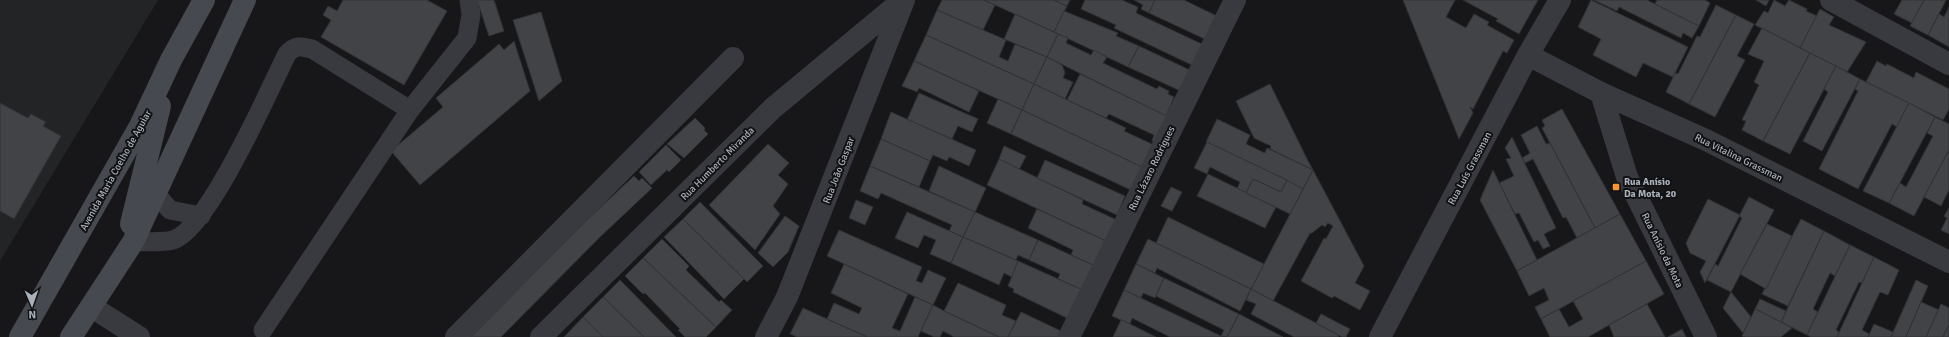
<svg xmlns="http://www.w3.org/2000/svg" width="1949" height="337" font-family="Signika,sans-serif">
<rect width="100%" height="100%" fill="#171719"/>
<!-- built -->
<polygon fill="#232426" points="0,0 158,0 0,261"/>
<!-- building -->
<g fill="#414346" stroke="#313235">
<polygon points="343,0 427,0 447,11 404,85 321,37 331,20 323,15 328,6 337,11"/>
<polygon points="477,0 494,0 504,31 489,36"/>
<polygon points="942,0 984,0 995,5 983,30 937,10"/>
<polygon points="984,0 1054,0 1067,6 1054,32"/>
<polygon points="1054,0 1070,0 1067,6"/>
<polygon points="1085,0 1122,0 1138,7 1136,13 1206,46 1196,67 1114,28 1116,25 1081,9"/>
<polygon points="1134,0 1155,0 1149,13 1141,9 1143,5"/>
<polygon points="1155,0 1184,0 1221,18 1209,41 1149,13"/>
<polygon points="1403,0 1455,0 1446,17 1466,28 1474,14 1489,22 1487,25 1514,40 1507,53 1503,51 1473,109 1470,107 1473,113 1459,139"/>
<polygon points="1463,0 1538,0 1519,34 1496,21 1498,19"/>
<polygon points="1591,0 1688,47 1673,77 1643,63 1636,77 1593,55 1601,39 1578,27"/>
<polygon points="1594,0 1647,0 1699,26 1692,38 1683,33 1681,38 1619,7 1617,11"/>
<polygon points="1657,0 1705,0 1710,3 1699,26 1655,4"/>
<polygon points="1756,0 1769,0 1766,6"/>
<polygon points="1774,0 1785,6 1789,0 1807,9 1806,11 1817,16 1800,48 1755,25 1764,11 1768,13"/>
<polygon points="1902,0 1924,0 1912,23 1894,14"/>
<polygon points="1924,0 1946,0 1928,35 1910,26"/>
<polygon points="1716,5 1736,15 1689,104 1666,92 1675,73 1678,74 1697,36 1700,37"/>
<polygon points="1949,7 1949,47 1928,35 1939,14 1944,17"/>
<polygon points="1820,9 1834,17 1829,25 1866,42 1847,72 1800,48"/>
<polygon points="937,10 1006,40 999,57 1008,61 1015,44 1047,57 1034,84 926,35"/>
<polygon points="1064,11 1118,33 1116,36 1139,46 1128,67 1054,32"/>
<polygon points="541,12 562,81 539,101 513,20"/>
<polygon points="1015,14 1058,34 1047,57 1004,39"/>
<polygon points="1736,15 1754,24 1737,56 1745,60 1715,117 1689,104"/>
<polygon points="1762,28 1810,53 1763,141 1742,130 1746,121 1742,120 1759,85 1754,82 1764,61 1748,54"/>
<polygon points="1058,34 1068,38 1066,43 1091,55 1094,50 1107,57 1103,63 1157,89 1159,86 1169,91 1168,94 1174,97 1166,116 1047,57"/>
<polygon points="926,35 1034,84 1022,110 914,61"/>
<polygon points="514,41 530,91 420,185 391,151 443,107 436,98 499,44 504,50"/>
<polygon points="1139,46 1194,72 1183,92 1128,67"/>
<polygon points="1810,53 1836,66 1790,154 1763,141"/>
<polygon points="1047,57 1062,65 1065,73 1063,78 1073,82 1065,99 1034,84"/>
<polygon points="914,61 979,91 969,112 919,88 917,92 902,86"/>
<polygon points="1877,61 1886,66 1887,64 1914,78 1916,72 1949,89 1949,109 1943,120 1866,82"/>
<polygon points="1836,66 1860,79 1822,151 1803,141 1828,92 1824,89"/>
<polygon points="1080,74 1171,118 1158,144 1152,141 1154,135 1109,114 1106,118 1067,100"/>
<polygon points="1860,79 1909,103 1897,127 1892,124 1858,189 1819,169 1858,91 1855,89"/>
<polygon points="1034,84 1126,128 1124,131 1156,146 1144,168 1022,110"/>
<polygon points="1270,84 1308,161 1313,170 1270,149 1271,146 1254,138 1236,101"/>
<polygon points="919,93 978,119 972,132 958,126 952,139 907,120"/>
<polygon points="998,99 1022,110 1011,134 987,123"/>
<polygon points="0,103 28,118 31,114 46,122 43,126 61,136 14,219 0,211"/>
<polygon points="1909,103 1935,117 1889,203 1863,191"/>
<polygon points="1562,109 1620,214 1595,228 1542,128 1545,126 1542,120"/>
<polygon points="1022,110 1144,168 1133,191 1011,134"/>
<polygon points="891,112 976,150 969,166 949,157 947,161 933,155 930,161 881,139"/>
<polygon points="1935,117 1949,124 1949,150 1914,216 1889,203 1900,183 1906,187 1933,136 1927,133"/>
<polygon points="695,118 705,128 704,130 708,134 684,158 667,144"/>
<polygon points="1217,119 1250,135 1246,144 1265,153 1267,148 1313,170 1303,189 1206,142"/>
<polygon points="1537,126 1546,144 1550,143 1595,228 1577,238 1566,217 1563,218 1533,159 1525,163 1522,158 1530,153 1521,135"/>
<polygon points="1512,137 1556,228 1544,234 1550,246 1543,249 1538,240 1534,242 1519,213 1515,214 1499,183 1514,176 1506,159 1511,158 1505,148"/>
<polygon points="881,139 930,161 919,187 870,166"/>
<polygon points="1207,142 1287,180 1281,192 1253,179 1246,193 1237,189 1240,182 1210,167 1207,174 1194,168"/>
<polygon points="768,144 789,163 778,175 788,184 773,206 780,214 755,250 709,205"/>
<polygon points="666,145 681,160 669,172 667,170 651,185 639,172"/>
<polygon points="1004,146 1026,156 1019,170 999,159"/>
<polygon points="1949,150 1949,190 1941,206 1924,197"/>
<polygon points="999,159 1083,200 1082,204 1119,221 1108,242 987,185"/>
<polygon points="1045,160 1125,196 1117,215 1037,178"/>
<polygon points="870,166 975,212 963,237 949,231 952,225 881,193 878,199 860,191"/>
<polygon points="939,166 986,188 975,212 929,191"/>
<polygon points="1313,170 1364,266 1355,283 1370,291 1360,310 1334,296 1332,298 1301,281 1324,238 1326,239 1333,226 1328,223 1325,227 1322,225 1312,233 1310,233 1273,301 1251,289"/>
<polygon points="1493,170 1537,260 1517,271 1480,200"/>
<polygon points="1208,174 1276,207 1265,228 1197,196"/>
<polygon points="634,176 639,181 642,178 652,188 600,237 501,337 471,337 560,245"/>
<polygon points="1253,179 1281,192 1287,180 1303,189 1290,214 1246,193"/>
<polygon points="1171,187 1182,192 1172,211 1161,206"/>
<polygon points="1749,197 1774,210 1731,292 1707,280 1715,264 1718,266 1742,218 1739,216"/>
<polygon points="1708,199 1740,215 1705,283 1700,272 1706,261 1690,253 1686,243"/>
<polygon points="856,200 873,207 865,225 849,218"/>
<polygon points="700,202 763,266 747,282 683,219"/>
<polygon points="1949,208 1949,234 1941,230 1947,218 1944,216"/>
<polygon points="1037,209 1108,242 1095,266 1071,255 1073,250 1028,228"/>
<polygon points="907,212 963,237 951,263 930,254 936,240 924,235 918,248 895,238"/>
<polygon points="975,212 1038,240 1029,260 1018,255 1016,260 963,237"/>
<polygon points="1620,214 1646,261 1541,319 1535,307 1549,300 1544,288 1529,296 1517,271"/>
<polygon points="785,216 799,226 788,252 773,267 758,253"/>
<polygon points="1168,217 1264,264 1251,289 1156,243"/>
<polygon points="683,219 744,279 724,299 664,237"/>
<polygon points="1801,219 1824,231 1788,306 1762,294"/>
<polygon points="1767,224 1792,236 1766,289 1740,274"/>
<polygon points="839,230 922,267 916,281 922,283 928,270 946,278 933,305 827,256"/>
<polygon points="1824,231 1850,245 1835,276 1830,273 1813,309 1818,312 1807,335 1781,322"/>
<polygon points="963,237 1018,261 1012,277 1004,273 999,285 951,263"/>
<polygon points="662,239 689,266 686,270 719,302 721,300 732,310 716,327 643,258"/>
<polygon points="1148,239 1251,289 1240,311 1157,268 1155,273 1136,264"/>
<polygon points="1038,240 1095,266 1084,291 1058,279 1060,274 1029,260"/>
<polygon points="1850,245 1874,257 1862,283 1859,282 1836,330 1839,332 1837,337 1811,337 1807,335"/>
<polygon points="1874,257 1899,270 1888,295 1880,292 1862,330 1869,334 1868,337 1837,337"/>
<polygon points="643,258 716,327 706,337 685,337 678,330 680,329 645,293 643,294 625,276"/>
<polygon points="1018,261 1085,291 1071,320 1013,292 1014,289 1008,286"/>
<polygon points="1646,261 1664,294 1588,337 1550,337 1541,319 1559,309 1569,327 1583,319 1573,301"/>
<polygon points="844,264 908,294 892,328 900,331 915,297 933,305 918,337 867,337 827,319 834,303 859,314 862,308 831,293"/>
<polygon points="1136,264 1164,278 1155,298 1143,293 1141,298 1124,290"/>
<polygon points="1164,278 1239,314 1227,337 1221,336 1224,330 1156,296"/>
<polygon points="620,280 676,337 644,337 603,297"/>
<polygon points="1916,280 1928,286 1921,302 1906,337 1891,337"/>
<polygon points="958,283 1006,305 1002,315 1016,321 1008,337 999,337 944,311"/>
<polygon points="1251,289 1339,335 1338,337 1294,337 1251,314 1256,304 1246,300"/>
<polygon points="1124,290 1221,336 1223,337 1170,337 1132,318 1130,324 1112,316"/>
<polygon points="1731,292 1751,317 1743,333 1723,308"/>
<polygon points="603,297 644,337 603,337 583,317"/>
<polygon points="1760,299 1786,311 1781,322 1755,309"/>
<polygon points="1921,302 1939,310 1926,337 1906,337"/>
<polygon points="1647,304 1665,337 1614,337 1609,325"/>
<polygon points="1941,304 1949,308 1949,325 1943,337 1926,337"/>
<polygon points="933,305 944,311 999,337 954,337 943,331 940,337 934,337 921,331"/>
<polygon points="803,308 827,319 867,337 797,337 790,334"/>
<polygon points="1755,309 1781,322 1792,328 1781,337 1745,337 1742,336"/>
<polygon points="1021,312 1061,331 1058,337 1008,337"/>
<polygon points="1239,314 1283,337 1227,337"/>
<polygon points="1321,314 1350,329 1346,337 1342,337 1316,323"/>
<polygon points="583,317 603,337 564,337"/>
<polygon points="1121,320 1124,321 1156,337 1113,337"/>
<polygon points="1874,324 1893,332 1891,337 1868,337"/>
<polygon points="1949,325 1949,337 1943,337"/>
<polygon points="1682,329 1686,337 1668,337"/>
</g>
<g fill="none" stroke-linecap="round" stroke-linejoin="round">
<!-- lane -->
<g stroke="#383a3f" stroke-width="19">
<polyline points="156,194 170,210 201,216"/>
<path d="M133 242C146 241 161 243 173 240 208 230 269 90 287 54 295 45 301 46 312 49L410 110"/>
<polyline points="263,330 410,110 467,38 471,15 469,0"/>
</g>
<!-- street -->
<g stroke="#383a3f" stroke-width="22">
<polyline points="1831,0 1949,64"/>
<polyline points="1528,55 1601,93 1706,140 1949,262"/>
<polyline points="1601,93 1627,177 1706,337"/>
<polyline points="92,307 139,337"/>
<polyline points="456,337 733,58"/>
<polyline points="541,337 773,108 903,0"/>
<polyline points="766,337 787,297 904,0"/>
<polyline points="1069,337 1235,0"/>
<polyline points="1380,337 1528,55 1560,0"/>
</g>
<!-- secondary -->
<g stroke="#46494f" stroke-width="22">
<polyline points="131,224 160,106"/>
<polyline points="20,337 140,126 171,60 204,0"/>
<polyline points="71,337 133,242 245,0"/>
</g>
</g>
<!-- markers -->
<rect fill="#fa962f" stroke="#121214" stroke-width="1.5" x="1612" y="183" width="8" height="8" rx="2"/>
<g text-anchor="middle" stroke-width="4" stroke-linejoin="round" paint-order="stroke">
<!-- street labels -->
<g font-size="10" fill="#a9b1ba" stroke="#121214">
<text transform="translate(1739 157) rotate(26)" y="4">Rua Vitalina Grassman</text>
<text transform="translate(717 163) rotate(-45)" y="4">Rua Humberto Miranda</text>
<text transform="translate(1151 168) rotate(-64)" y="4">Rua Lázaro Rodrigues</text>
<text transform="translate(1469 168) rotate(-62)" y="4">Rua Luís Grassman</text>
<text transform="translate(115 170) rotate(-61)" y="4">Avenida Maria Coelho de Aguiar</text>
<text transform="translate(838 170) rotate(-69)" y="4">Rua João Gaspar</text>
<text transform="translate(1663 250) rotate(64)" y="4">Rua Anísio da Mota</text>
</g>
<!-- poi labels -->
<g font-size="10" font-weight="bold" fill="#a9b1ba" stroke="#121214" text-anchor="start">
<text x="1624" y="185">Rua Anísio<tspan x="1624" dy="12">Da Mota, 20</tspan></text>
</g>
</g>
<!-- north arrow -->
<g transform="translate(32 305) rotate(178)" stroke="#121214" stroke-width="3" paint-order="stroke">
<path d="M0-3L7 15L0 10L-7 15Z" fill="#a9b1ba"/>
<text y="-6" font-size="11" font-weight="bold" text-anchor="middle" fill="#a9b1ba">N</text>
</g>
</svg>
